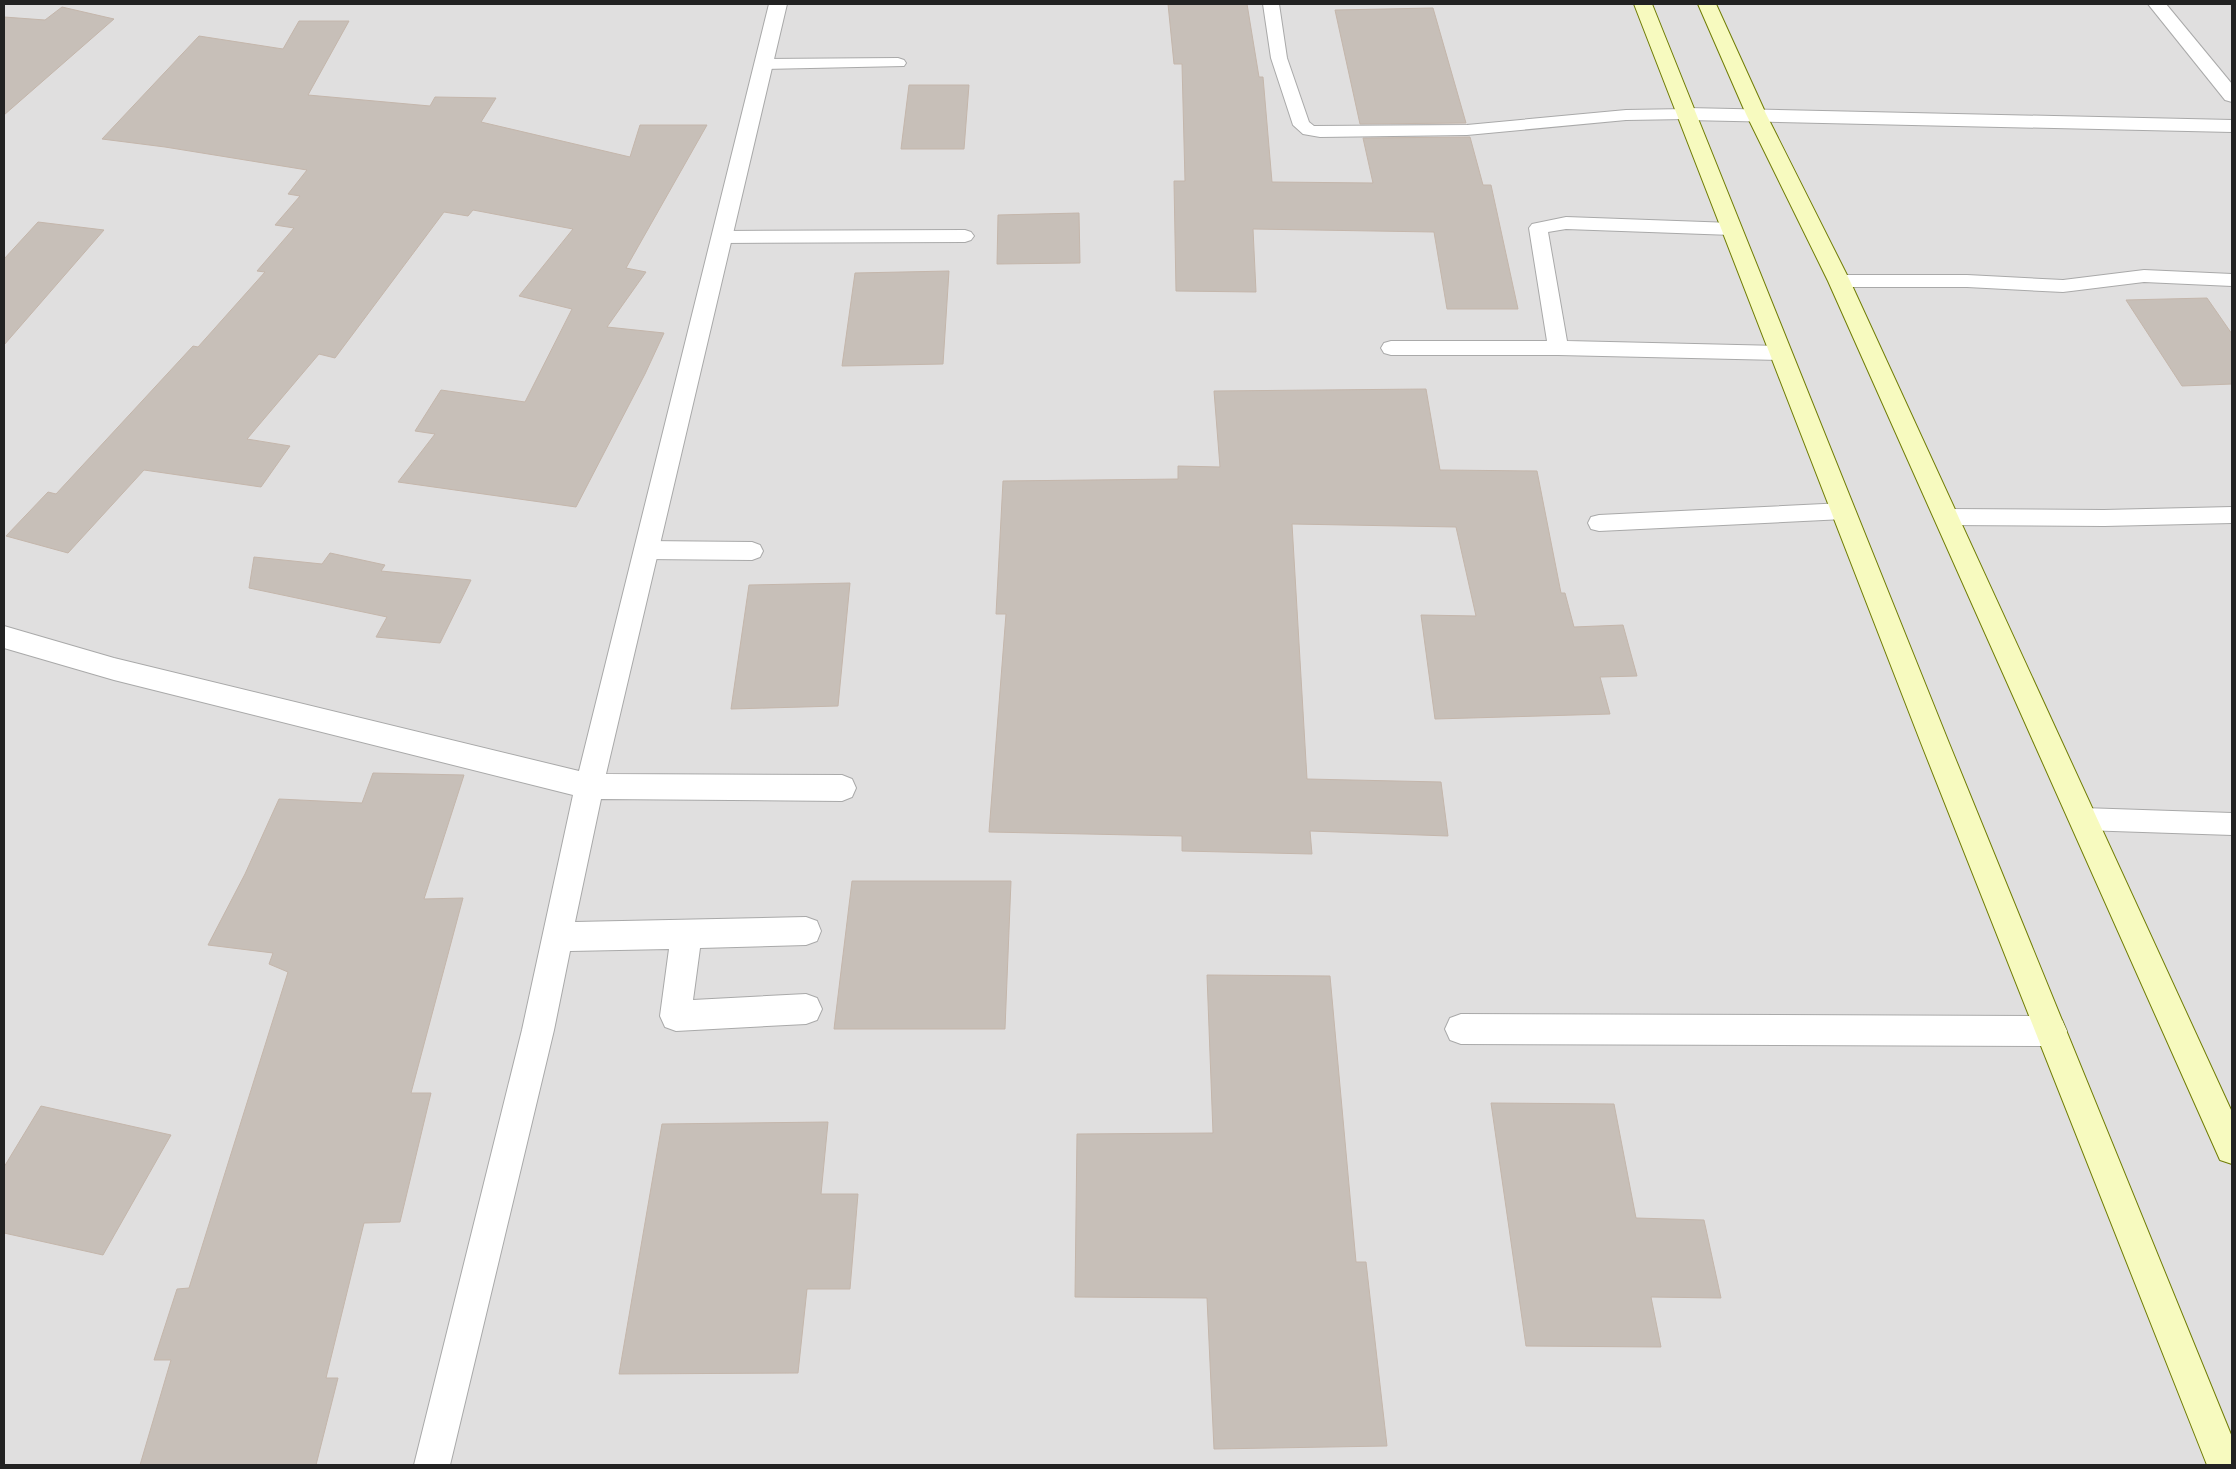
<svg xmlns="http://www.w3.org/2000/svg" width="2236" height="1469" font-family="Roboto,sans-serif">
<rect width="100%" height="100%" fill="#f2efe9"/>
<!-- residential -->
<rect fill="#e0dfdf" x="4" y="4" width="2228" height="1461"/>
<!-- building -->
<g fill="#c7bfb8" stroke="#c4b6ab">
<polygon points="1168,4 1247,4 1259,77 1263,77 1272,182 1373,183 1363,138 1470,137 1483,185 1491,185 1518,309 1447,309 1434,232 1253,229 1256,292 1176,291 1174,181 1185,181 1182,64 1174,64"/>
<polygon points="62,7 114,19 4,115 4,17 45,20"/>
<polygon points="1433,8 1466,123 1360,124 1335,10"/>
<polygon points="299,21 349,21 308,95 430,106 435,97 496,98 481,122 630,157 640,125 707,125 626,268 646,272 607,327 664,333 645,374 576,507 398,482 435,434 415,431 441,390 525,402 572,309 519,296 573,229 473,210 468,216 444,212 335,358 319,354 247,439 290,446 261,487 144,470 68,553 6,536 48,492 56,494 193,346 198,347 265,272 257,271 294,228 275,225 300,196 288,194 307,170 165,147 102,139 199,36 283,49"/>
<polygon points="909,85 969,85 964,149 901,149"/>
<polygon points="1079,213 1080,263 997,264 998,215"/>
<polygon points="38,222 104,230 4,345 4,259"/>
<polygon points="949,271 943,364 842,366 855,273"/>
<polygon points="2207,298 2232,334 2232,384 2182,386 2126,300"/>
<polygon points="1426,389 1440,470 1537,471 1561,593 1565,593 1574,627 1623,625 1637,676 1600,677 1610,714 1435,719 1421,615 1476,616 1456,527 1292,524 1307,779 1441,782 1448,836 1310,831 1312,854 1182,851 1182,836 989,832 1006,614 996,614 1003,481 1178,479 1178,466 1220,467 1214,391"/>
<polygon points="330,553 385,565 381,571 471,580 440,643 376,637 387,617 249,588 254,557 322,564"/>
<polygon points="850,583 838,706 731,709 749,585"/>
<polygon points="373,773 464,775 424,899 463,898 411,1093 431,1093 400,1222 364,1223 326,1378 338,1378 316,1465 140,1465 171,1360 154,1360 177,1289 189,1288 288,972 269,964 273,953 208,945 245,874 279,799 362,803"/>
<polygon points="852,881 1011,881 1005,1029 834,1029"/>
<polygon points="1207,975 1330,976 1356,1262 1366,1262 1387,1446 1214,1449 1207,1298 1075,1297 1077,1134 1213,1133"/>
<polygon points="1491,1103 1614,1104 1636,1218 1704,1220 1721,1298 1651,1297 1661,1347 1526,1346"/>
<polygon points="41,1106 171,1135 103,1255 4,1233 4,1167"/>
<polygon points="828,1122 821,1194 858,1194 850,1289 807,1289 798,1373 619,1374 662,1124"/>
</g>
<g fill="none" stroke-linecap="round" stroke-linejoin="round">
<!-- lane casing -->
<g stroke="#a9a9a9" stroke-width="2">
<g id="lane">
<polygon points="1263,4 1279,4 1287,58 1309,122 1314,126 1467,125 1626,110 1687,109 1693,110 1695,114 1693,118 1687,119 1626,120 1467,135 1320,137 1303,134 1293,125 1271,58"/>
<polygon points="898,58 904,60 906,63 904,66 764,69 758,67 756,64 758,61 764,59"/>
<polygon points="1566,217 1732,223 1738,225 1741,229 1738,233 1732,235 1566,229 1548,232 1567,341 1781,346 1788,348 1791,353 1788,358 1781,360 1558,355 1391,355 1384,353 1381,348 1384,343 1391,341 1547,341 1529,228 1532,224"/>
<polygon points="965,230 971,232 974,236 971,240 965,242 722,243 716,241 713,237 716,233 722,231"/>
<polygon points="2144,270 2232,274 2232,286 2144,282 2063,292 1967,287 1839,287 1832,285 1830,281 1832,277 1839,275 1967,275 2063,280"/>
<polygon points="1844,503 1852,505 1855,511 1852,517 1844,519 1599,531 1591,529 1588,523 1591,517 1599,515"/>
<polygon points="2232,507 2232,523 2104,526 1946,525 1938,523 1935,517 1938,511 1946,509 2104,510"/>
<polygon points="645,541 752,542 760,545 763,551 760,557 752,560 645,559 637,556 634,550 637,544"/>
<polygon points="2083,808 2232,813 2232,835 2083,830 2074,827 2071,819 2074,811"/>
</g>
</g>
<!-- street casing -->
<g stroke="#a9a9a9" stroke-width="2">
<g id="street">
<polygon points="769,4 787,4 606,774 842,775 852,779 856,788 852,797 842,801 601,799 575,922 806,917 817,921 821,931 817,941 806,945 700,948 693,1000 806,994 817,998 822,1009 817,1020 806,1024 676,1031 665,1027 660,1016 669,949 570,951 554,1030 450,1465 414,1465 522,1030 573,795 114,680 4,648 4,626 114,658 579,771"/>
<polygon points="2148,4 2166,4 2232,84 2232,102 2225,100"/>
<polygon points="1687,108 2232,120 2232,132 1687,120 1680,118 1677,114 1680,110"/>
<polygon points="1461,1014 2051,1016 2062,1020 2067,1031 2062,1042 2051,1046 1461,1044 1450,1040 1445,1029 1450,1018"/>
</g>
</g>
<!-- secondary casing -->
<g stroke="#707d05" stroke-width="2">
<g id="secondary">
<polygon points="1634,4 1652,4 1949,743 2232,1437 2232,1465 2207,1465 1921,743"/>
<polygon points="1698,4 1716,4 1766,114 1850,281 2232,1112 2232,1164 2220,1160 1828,281 1746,114"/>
</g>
</g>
<!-- lane -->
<use href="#lane" fill="#fff" fill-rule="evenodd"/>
<!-- street -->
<use href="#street" fill="#fff" fill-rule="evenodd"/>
<!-- secondary -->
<use href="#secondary" fill="#f7fabf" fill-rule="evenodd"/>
</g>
<!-- border -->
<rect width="2236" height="1469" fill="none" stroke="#222222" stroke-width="10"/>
</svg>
